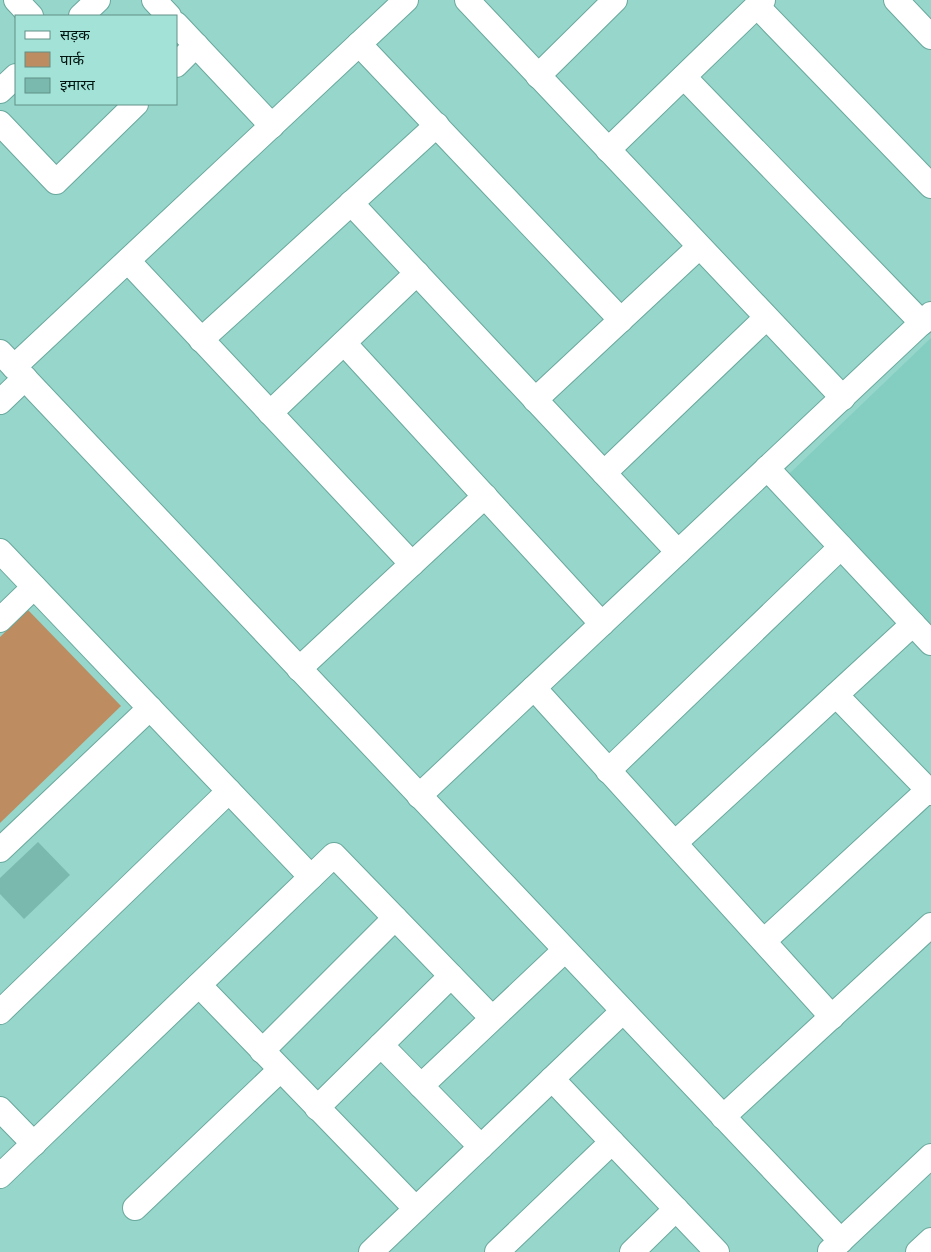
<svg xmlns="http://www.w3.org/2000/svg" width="931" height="1252" font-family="Helvetica,'Noto Sans Devanagari',sans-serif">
<rect width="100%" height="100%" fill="#96d6cb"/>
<!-- built -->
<polygon fill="#83cec1" points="931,338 931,625 788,475"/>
<!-- green -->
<polygon fill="#bd8c60" points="28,610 121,706 0,823 0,637"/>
<!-- building -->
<polygon fill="#7ab9ae" points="38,842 70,875 24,919 0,894 0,878"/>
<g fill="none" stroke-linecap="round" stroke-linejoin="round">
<!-- minor casing -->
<g stroke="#69a89d" stroke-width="26">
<g id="minor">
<polyline points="16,0 31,16"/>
<polyline points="154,0 169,16"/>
<polyline points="467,0 843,398"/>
<polyline points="896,0 931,37"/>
<polyline points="757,6 931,186"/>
<polyline points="81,16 98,0"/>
<polyline points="176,24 272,126"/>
<polyline points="359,44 621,320"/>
<polyline points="176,65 196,45"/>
<polyline points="538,76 615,0"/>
<polyline points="684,77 922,323"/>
<polyline points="0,91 16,76"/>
<polyline points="0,123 56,182 136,104"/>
<polyline points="608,150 763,0"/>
<polyline points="351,203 678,552"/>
<polyline points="128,261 412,564"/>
<polyline points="201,340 437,125"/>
<polyline points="344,343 602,624"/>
<polyline points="0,352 841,1241"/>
<polyline points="14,367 406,0"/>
<polyline points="535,400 699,247"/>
<polyline points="0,402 25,378"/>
<polyline points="270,413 417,273"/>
<polyline points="767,468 931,643"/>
<polyline points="604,473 766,318"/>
<polyline points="0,551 311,877"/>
<polyline points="0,620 34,587"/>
<polyline points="299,669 485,496"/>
<polyline points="534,688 832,1017"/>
<polyline points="836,695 931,793"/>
<polyline points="608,771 841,547"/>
<polyline points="419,796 931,314"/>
<polyline points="675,843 913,624"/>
<polyline points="0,850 150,708"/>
<polyline points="764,941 928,790"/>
<polyline points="199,985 416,1209"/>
<polyline points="0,1012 229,791"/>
<polyline points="381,1045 481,1147"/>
<polyline points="262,1051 395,918"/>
<polyline points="552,1079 717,1252"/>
<polyline points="421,1086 565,950"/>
<polyline points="317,1108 451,976"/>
<polyline points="0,1109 34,1144"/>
<polyline points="723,1117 931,925"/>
<polyline points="0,1176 334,855 492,1018"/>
<polyline points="135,1208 280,1070"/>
<polyline points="830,1251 931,1156"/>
<polyline points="371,1252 623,1011"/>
<polyline points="497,1252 612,1142"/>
<polyline points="632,1252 676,1209"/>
<polyline points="918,1252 931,1240"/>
</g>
</g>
<!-- minor -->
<use href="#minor" stroke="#fff" stroke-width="24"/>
</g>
<!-- legend -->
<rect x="15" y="15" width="162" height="90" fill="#a3e3d7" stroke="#629087"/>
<rect x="25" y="31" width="25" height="8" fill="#ffffff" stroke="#629087"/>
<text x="60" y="40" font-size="15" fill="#001410">सड़क</text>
<rect x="25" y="52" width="25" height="15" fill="#bd8c60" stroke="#629087"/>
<text x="60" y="65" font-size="15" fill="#001410">पार्क</text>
<rect x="25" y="78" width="25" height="15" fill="#7ab9ae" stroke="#629087"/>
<text x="60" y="90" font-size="15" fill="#001410">इमारत</text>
</svg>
